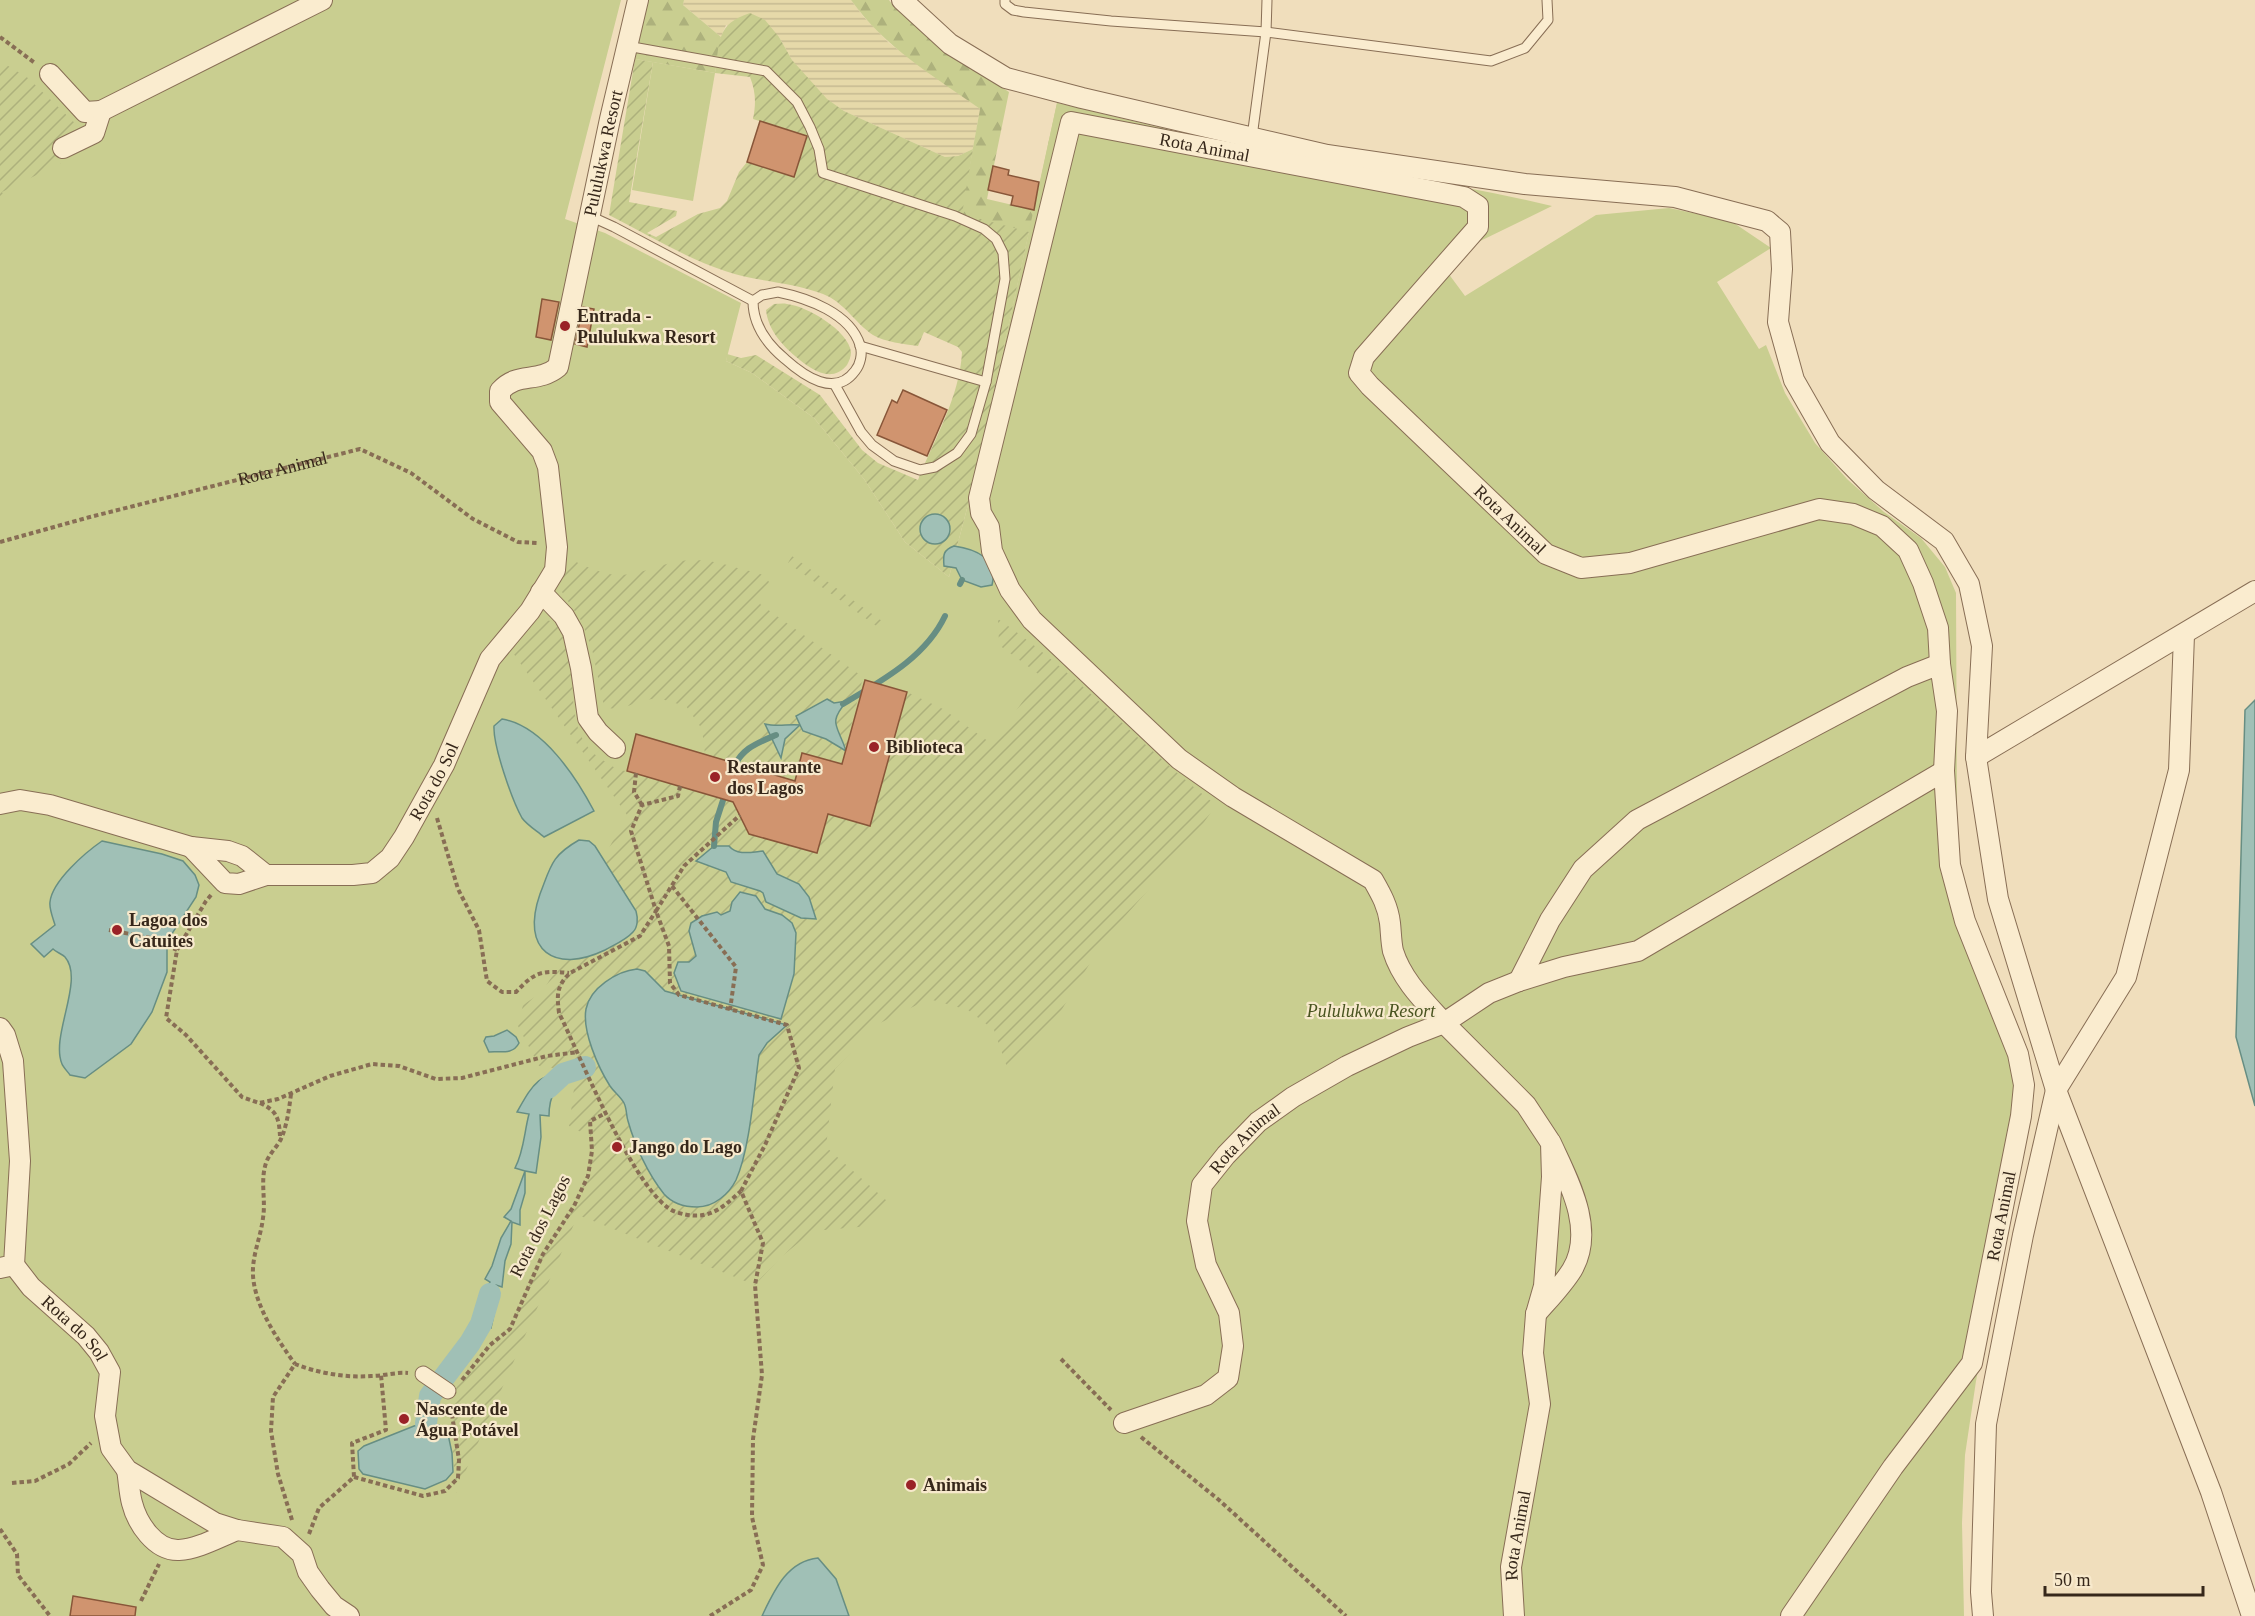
<svg xmlns="http://www.w3.org/2000/svg" width="2255" height="1616" font-family="'Times New Roman',serif">
<defs>
<pattern id="farmland-rules" width="6" height="5" patternUnits="userSpaceOnUse" patternTransform="scale(1.5)"><rect width="6" height="5" fill="#e6d9a9"/><path d="M0 2.5h6" fill="none" stroke="#c6ba91"/></pattern>
<pattern id="forest-firs" width="22" height="20" patternUnits="userSpaceOnUse" patternTransform="scale(1.5)"><rect width="22" height="20" fill="#c9ce90"/><path d="M5 1l3.5 6h-7zM16 11l3.5 6h-7z" fill="#adb17c"/></pattern>
<pattern id="garden-furrows" width="10" height="10" patternUnits="userSpaceOnUse" patternTransform="scale(1.5)"><rect width="10" height="10" fill="#c9ce90"/><path d="M-1 1l2-2M0 10L10 0M9 11l2-2" fill="none" stroke="#adb17c"/></pattern>
</defs>
<rect width="100%" height="100%" fill="#f0debc"/>
<!-- farmland -->
<polygon fill="url(#farmland-rules)" points="684,0 851,0 863,16 889,43 980,109 973,149 958,156 945,157 844,111 827,100 810,83 792,60 779,37 726,25 721,37 683,5"/>
<!-- forest -->
<g fill="url(#forest-firs)">
<polygon points="648,0 684,0 683,5 721,37 715,73 635,59"/>
<path d="M851 0H889L895 8 951 55 1009 92 987 199 1034 210 1057 103 1255 150 1065 243 961 214 980 109C934 76 884 47 851 0Z"/>
</g>
<!-- park -->
<g fill="#c9ce90">
<path d="M0 0H621L565 219 605 233 741 303 726 361 752 373 814 418 864 479 905 542 949 577 975 478 1057 103C1123 119 1189 137 1256 151 1354 170 1454 182 1552 206L1474 244 1448 273 1465 296 1596 215 1669 208 1731 221 1771 248 1717 282 1759 349 1766 345 1785 393 1815 443 1847 479 1884 512 1921 538 1945 567 1956 593 1957 810 1961 873 1973 918 2022 1038 2031 1068 2033 1092 1976 1381 1965 1455 1962 1523 1964 1616H0Z"/>
<polygon points="653,62 715,73 693,201 632,190"/>
</g>
<!-- garden -->
<g fill="url(#garden-furrows)">
<path d="M750 13 765 20 779 37 792 60 827 99 844 111 945 157 958 156 973 149 962 214 1029 232 975 478 949 577 905 542 864 479 814 418 752 373 726 361 727 354 741 358 756 355 820 395 862 450 878 463 918 480C934 440 960 396 962 352L958 347 924 332 918 346C904 344 885 342 873 335 855 323 844 302 823 294 792 282 757 282 725 271 685 258 647 234 609 215L635 59 653 62 629 202 677 211 676 216 647 233 656 237 698 214 720 208 727 201 739 172 747 162 794 177 806 136 753 119C756 104 756 92 750 77L715 73C720 41 716 24 750 13Z"/>
<polygon points="0,61 28,78 81,129 52,144 61,163 2,192 6,200 0,203"/>
<path d="M774 304C778 304 783 303 787 304 807 306 849 331 851 352 851 357 849 361 847 365 831 385 809 368 795 356 781 344 768 329 766 310Z"/>
<polygon points="792,556 886,624 882,630 788,563"/>
<path d="M569 559C584 565 600 574 617 575 643 575 658 564 681 561 702 558 721 563 741 569 751 572 763 571 769 582L760 604 863 677 842 764 795 781 705 755 702 729 686 706C677 704 668 700 659 699 639 697 621 715 604 706L592 649 582 622 560 589Z"/>
<path d="M542 619C546 620 553 621 556 623 562 628 565 637 567 644 579 685 561 737 606 762 613 767 619 771 627 771L733 802 749 834 817 853 829 811 838 817 870 826 907 692 943 709 992 744 1041 676 999 645 998 619C1078 673 1140 746 1216 805L1189 844 1104 940 1050 1029 1008 1070 994 1030 968 1010 929 999 878 1024 835 1069 826 1147 887 1201 870 1226 813 1231 781 1257 755 1285 578 1215 456 1493 448 1391 465 1378 490 1345 510 1329 543 1254 561 1230 588 1176 592 1151 589 1130 581 1132 569 1126 575 1081 573 1071 539 1066 518 1026 523 1005 542 992 563 959 594 955 615 945 636 911 603 859 627 815 511 650 530 622Z"/>
</g>
<!-- water -->
<g fill="#a0c0b6" stroke="#678e83" stroke-width="1.5">
<circle cx="935" cy="529" r="15"/>
<path d="M954 546C975 549 999 558 992 585L981 587 962 580 956 568 944 566C943 555 943 550 954 546Z"/>
<path d="M827 699 834 703 847 701C827 724 838 725 846 751L826 739 803 731 800 725 785 739 781 758 765 724C777 727 787 724 800 725L796 716Z"/>
<polygon points="2255,700 2255,1106 2236,1037 2245,710"/>
<path d="M502 719C543 726 576 777 594 811L544 837C537 831 527 825 522 818 512 800 493 746 494 726Z"/>
<path d="M579 840 589 841 595 846 636 911C638 918 638 927 633 932 626 940 614 945 605 950 555 974 520 951 540 894 551 866 551 856 579 840Z"/>
<path d="M102 841 162 854 183 861 195 875 199 885 196 897 173 932 167 945V972L152 1012 131 1044 85 1078 70 1075C68 1072 63 1067 62 1064 50 1036 85 980 65 957 62 954 56 952 53 949L44 957 31 944 55 925C53 918 49 909 50 902 52 881 86 852 102 841Z"/>
<path d="M714 846H729C737 856 752 852 763 851L777 874 799 884 809 897 816 919 801 918 766 902 763 893 760 891 731 882 726 872 696 861Z"/>
<polygon points="740,892 756,896 765,909 782,915 792,923 796,933 794,974 781,1019 681,991 674,973 678,962 689,962 696,956 689,931 691,923 702,916 717,912 721,915 730,911 732,902"/>
<path d="M637 969 645 971 665 991 787 1025 767 1043 759 1055C754 1089 750 1149 736 1180 729 1194 714 1207 697 1207 685 1207 672 1203 664 1194 648 1174 635 1146 628 1121 626 1115 627 1109 624 1103 620 1096 614 1092 610 1086 598 1067 582 1031 586 1009 590 988 617 971 637 969Z"/>
<path d="M507 1030 516 1037 519 1043C513 1055 500 1051 489 1052L484 1041 486 1037 494 1036Z"/>
<path d="M573 1071C557 1086 549 1093 549 1116L540 1115 541 1137 536 1173 525 1171V1193L520 1210V1225L512 1222 511 1244 505 1261 502 1287 496 1285V1305L491 1328 477 1322C475 1307 485 1296 490 1282L485 1279 492 1266 501 1238 511 1221 504 1217 511 1209 525 1171 515 1168C524 1151 524 1133 529 1114L517 1112C534 1082 538 1074 573 1071Z"/>
<polygon points="426,1423 439,1425 448,1434 452,1453 453,1472 446,1480 425,1489 363,1474 359,1469 358,1451 364,1446 414,1426"/>
<path d="M818 1558 836 1579 849 1616H762C774 1591 787 1561 818 1558Z"/>
</g>
<g fill="none" stroke-linecap="round" stroke-linejoin="round">
<!-- stream -->
<g stroke="#678e83" stroke-width="6">
<polyline points="960,584 962,580"/>
<path d="M843 704C881 681 925 658 945 616"/>
<path d="M733 770C740 749 757 743 776 735"/>
<polyline points="714,846 716,822 725,794"/>
</g>
<!-- canal -->
<g stroke="#a0c0b6" stroke-width="22">
<polyline points="548,1088 563,1074 585,1067"/>
<polyline points="426,1423 430,1396 470,1343 481,1324 490,1294"/>
</g>
</g>
<!-- building -->
<g fill="#d0946f" stroke="#885639" stroke-width="1.5">
<polygon points="760,121 807,136 794,177 747,162"/>
<polygon points="993,166 1009,170 1008,175 1039,182 1034,210 1011,205 1013,196 988,190"/>
<polygon points="542,299 559,302 551,340 536,337"/>
<polygon points="583,307 594,309 587,347 575,344"/>
<polygon points="903,390 947,410 927,456 877,435 892,400 897,403"/>
<polygon points="865,680 907,692 870,826 828,814 817,853 749,834 733,802 627,771 636,734 795,781 802,753 842,764"/>
<polygon points="73,1596 136,1607 135,1616 70,1616"/>
</g>
<g fill="none" stroke-linecap="round" stroke-linejoin="round">
<!-- service casing -->
<g stroke="#886e55" stroke-width="11">
<g id="service">
<polyline points="1005,0 1005,4 1013,10 1024,12 1111,21 1266,32 1491,61 1525,48 1548,20 1547,0"/>
<polyline points="627,46 766,71 797,102 810,127 819,149 823,173 955,216 984,229 996,239 1003,253 1005,279 986,382 971,434 957,453 935,467 920,470 894,461 872,445 861,432 835,385"/>
<polyline points="1252,137 1266,32 1267,0"/>
<polyline points="590,216 614,227 753,301"/>
<path d="M778 292C807 298 850 313 860 345 863 354 860 365 855 371 835 398 804 376 785 359 767 344 753 325 753 301L762 295Z"/>
<polyline points="860,346 986,382"/>
</g>
</g>
<!-- pedestrian casing -->
<g stroke="#886e55" stroke-width="17">
<polyline id="pedestrian" points="423,1374 448,1391"/>
</g>
<!-- minor casing -->
<g stroke="#886e55" stroke-width="22">
<g id="minor">
<polyline points="902,0 950,44 1006,78 1082,98 1327,155 1525,184 1675,197 1767,221 1780,232 1782,269 1778,322 1794,380 1830,443 1876,490 1944,541 1969,584 1982,646 1976,757 1998,899 2056,1090 2211,1492 2252,1616"/>
<polyline points="50,74 85,112 101,111 94,133 63,148"/>
<polyline points="101,111 322,0"/>
<polyline points="541,592 564,616 573,632 581,668 588,718 598,732 615,748"/>
<polyline points="1976,757 2255,591"/>
<polyline points="0,804 20,800 50,805 191,847 228,851 242,856 266,875"/>
<path id="s2" d="M191 847 225 883 239 884 266 875H353L372 873 390 858 404 837 444 765 490 659 530 611 549 580 555 570 557 547 548 467 542 451 500 402V391C518 371 537 384 558 367L610 119 638 0"/>
<polyline points="1519,981 1550,920 1583,869 1637,820 1907,677 1940,664 1947,711 1944,771 1950,865 1965,921 2018,1054 2024,1085 2021,1116 1972,1363 1893,1467 1791,1616"/>
<polyline points="0,1028 5,1035 13,1061 20,1161 14,1265 0,1268"/>
<path d="M1551 1143C1568 1180 1596 1230 1572 1270 1562 1286 1548 1300 1536 1314L1544 1286 1552 1177 1551 1143 1526 1105 1444 1023 1489 993 1519 981 1564 967 1638 951 1944 771"/>
<path id="s3" d="M14 1265 31 1287 86 1336 99 1352 110 1372 105 1416 111 1448 127 1470 215 1523 237 1530 283 1537 302 1554 308 1572 320 1589 334 1606 349 1616"/>
<path id="s4" d="M1124 1423 1206 1395 1228 1378 1233 1346 1229 1313 1206 1265 1197 1221 1202 1185 1226 1155 1258 1122 1293 1097 1347 1066 1408 1037 1444 1023C1424 1001 1402 980 1393 951 1391 942 1391 932 1390 923 1388 906 1381 894 1373 880L1233 797 1179 759 1032 620 1010 590 992 551 989 527 981 513 979 498 1071 122 1464 197 1478 206V227L1364 357 1359 373 1370 386 1546 554 1581 568 1630 563 1819 509 1853 514 1882 526 1908 550 1923 583 1938 628 1940 664"/>
<path d="M127 1470C129 1481 129 1492 132 1503 137 1523 155 1551 179 1550 198 1549 219 1537 237 1530"/>
<path id="s5" d="M1514 1616 1511 1567 1540 1404 1533 1353 1536 1314"/>
<polyline points="1983,1616 1981,1592 1986,1424 2023,1235 2056,1090 2126,977 2179,770 2184,635"/>
</g>
</g>
<!-- path -->
<g stroke="#886e55" stroke-width="4" stroke-dasharray="4.5 3" stroke-linecap="butt">
<polyline points="0,37 35,63"/>
<path id="s1" d="M0 542 90 517 360 449 411 473 473 519 518 542 537 543"/>
<polyline points="636,773 634,792 642,805"/>
<path d="M680 786 678 796 642 805 631 831 656 911 640 936 570 973C556 986 557 996 559 1013 579 1053 637 1199 676 1212 707 1222 720 1210 741 1191"/>
<path d="M437 818 458 889 479 930 487 981 502 992H516C535 972 541 970 569 973"/>
<polyline points="672,886 736,967 730,1010"/>
<polyline points="211,895 206,901 177,950 166,1018 186,1035 242,1097 259,1103 278,1099 330,1076 372,1064 399,1066 436,1079 462,1078 547,1056 578,1052"/>
<polyline points="109,930 151,938 177,950"/>
<path d="M291 1094C289 1110 287 1125 281 1139 277 1147 269 1154 266 1163 260 1181 266 1200 263 1218 261 1235 254 1251 253 1268 251 1301 277 1339 295 1364"/>
<path d="M260 1103C277 1111 279 1118 280 1136"/>
<polyline points="1061,1359 1111,1410"/>
<polyline points="462,1380 490,1345 510,1329 543,1254 574,1206 588,1176 592,1151 590,1121 606,1113"/>
<polyline points="1141,1437 1219,1500 1346,1616"/>
<polyline points="354,1477 423,1496 445,1491 458,1478 459,1460 451,1408"/>
<polyline points="12,1483 35,1481 69,1464 91,1443"/>
<path d="M292 1520 278 1474 271 1431 273 1397 295 1364C318 1373 346 1378 371 1376 384 1376 395 1372 408 1373"/>
<polyline points="0,1529 17,1554 18,1575 50,1616"/>
<polyline points="309,1534 319,1508 354,1477 352,1443 386,1430 381,1375"/>
<polyline points="141,1601 159,1564"/>
<polyline points="710,1616 751,1590 763,1565 752,1517 753,1439 762,1375 755,1285 763,1243 741,1191 765,1145 799,1068 787,1025 679,995 670,983 669,946 656,911 684,866 740,815"/>
</g>
<!-- service -->
<use href="#service" stroke="#faeccf" stroke-width="9"/>
<!-- pedestrian -->
<use href="#pedestrian" stroke="#faeccf" stroke-width="15"/>
<!-- minor -->
<use href="#minor" stroke="#faeccf" stroke-width="20"/>
</g>
<!-- markers -->
<g fill="#9a2227" stroke="#f7e9cc" stroke-width="2">
<circle cx="565" cy="326" r="6"/>
<circle cx="874" cy="747" r="6"/>
<circle cx="715" cy="777" r="6"/>
<circle cx="117" cy="930" r="6"/>
<circle cx="617" cy="1147" r="6"/>
<circle cx="404" cy="1419" r="6"/>
<circle cx="911" cy="1485" r="6"/>
</g>
<g text-anchor="middle" stroke-width="4.5" stroke-linejoin="round" paint-order="stroke">
<!-- street labels -->
<g font-size="18" fill="#36271a" stroke="#f7e9cc">
<text dy="6" stroke="none"><textPath href="#s4" startOffset="1864">Rota Animal</textPath></text>
<text dy="6" stroke="none"><textPath href="#s2" startOffset="1034">Pululukwa Resort</textPath></text>
<text dy="6" stroke="none"><textPath href="#s1" startOffset="292">Rota Animal</textPath></text>
<text dy="6" stroke="none"><textPath href="#s4" startOffset="2566">Rota Animal</textPath></text>
<text dy="6" stroke="none"><textPath href="#s2" startOffset="310">Rota do Sol</textPath></text>
<text dy="6" stroke="none"><textPath href="#s4" startOffset="378">Rota Animal</textPath></text>
<text transform="translate(2001 1216) rotate(-79)" y="6">Rota Animal</text>
<text transform="translate(540 1226) rotate(-63)" y="6">Rota dos Lagos</text>
<text dy="6" stroke="none"><textPath href="#s3" startOffset="88">Rota do Sol</textPath></text>
<text dy="6" stroke="none"><textPath href="#s5" startOffset="81">Rota Animal</textPath></text>
</g>
<!-- poi labels -->
<g font-size="18" font-weight="bold" fill="#36271a" stroke="#f7e9cc" text-anchor="start">
<text x="577" y="322">Entrada -<tspan x="577" dy="21">Pululukwa Resort</tspan></text>
<text x="886" y="753">Biblioteca</text>
<text x="727" y="773">Restaurante<tspan x="727" dy="21">dos Lagos</tspan></text>
<text x="129" y="926">Lagoa dos<tspan x="129" dy="21">Catuites</tspan></text>
<text x="629" y="1153">Jango do Lago</text>
<text x="416" y="1415">Nascente de<tspan x="416" dy="21">Água Potável</tspan></text>
<text x="923" y="1491">Animais</text>
</g>
<!-- park labels -->
<g font-size="18" font-style="italic" fill="#495420" stroke="#f7e9cc">
<text x="1371" y="1017">Pululukwa Resort</text>
</g>
</g>
<!-- scale -->
<path d="M2045 1586v9h158v-9" fill="none" stroke="#36271a" stroke-width="3"/>
<text x="2054" y="1586" font-size="18" fill="#36271a" stroke="#f7e9cc" stroke-width="4.5" paint-order="stroke">50 m</text>
</svg>
